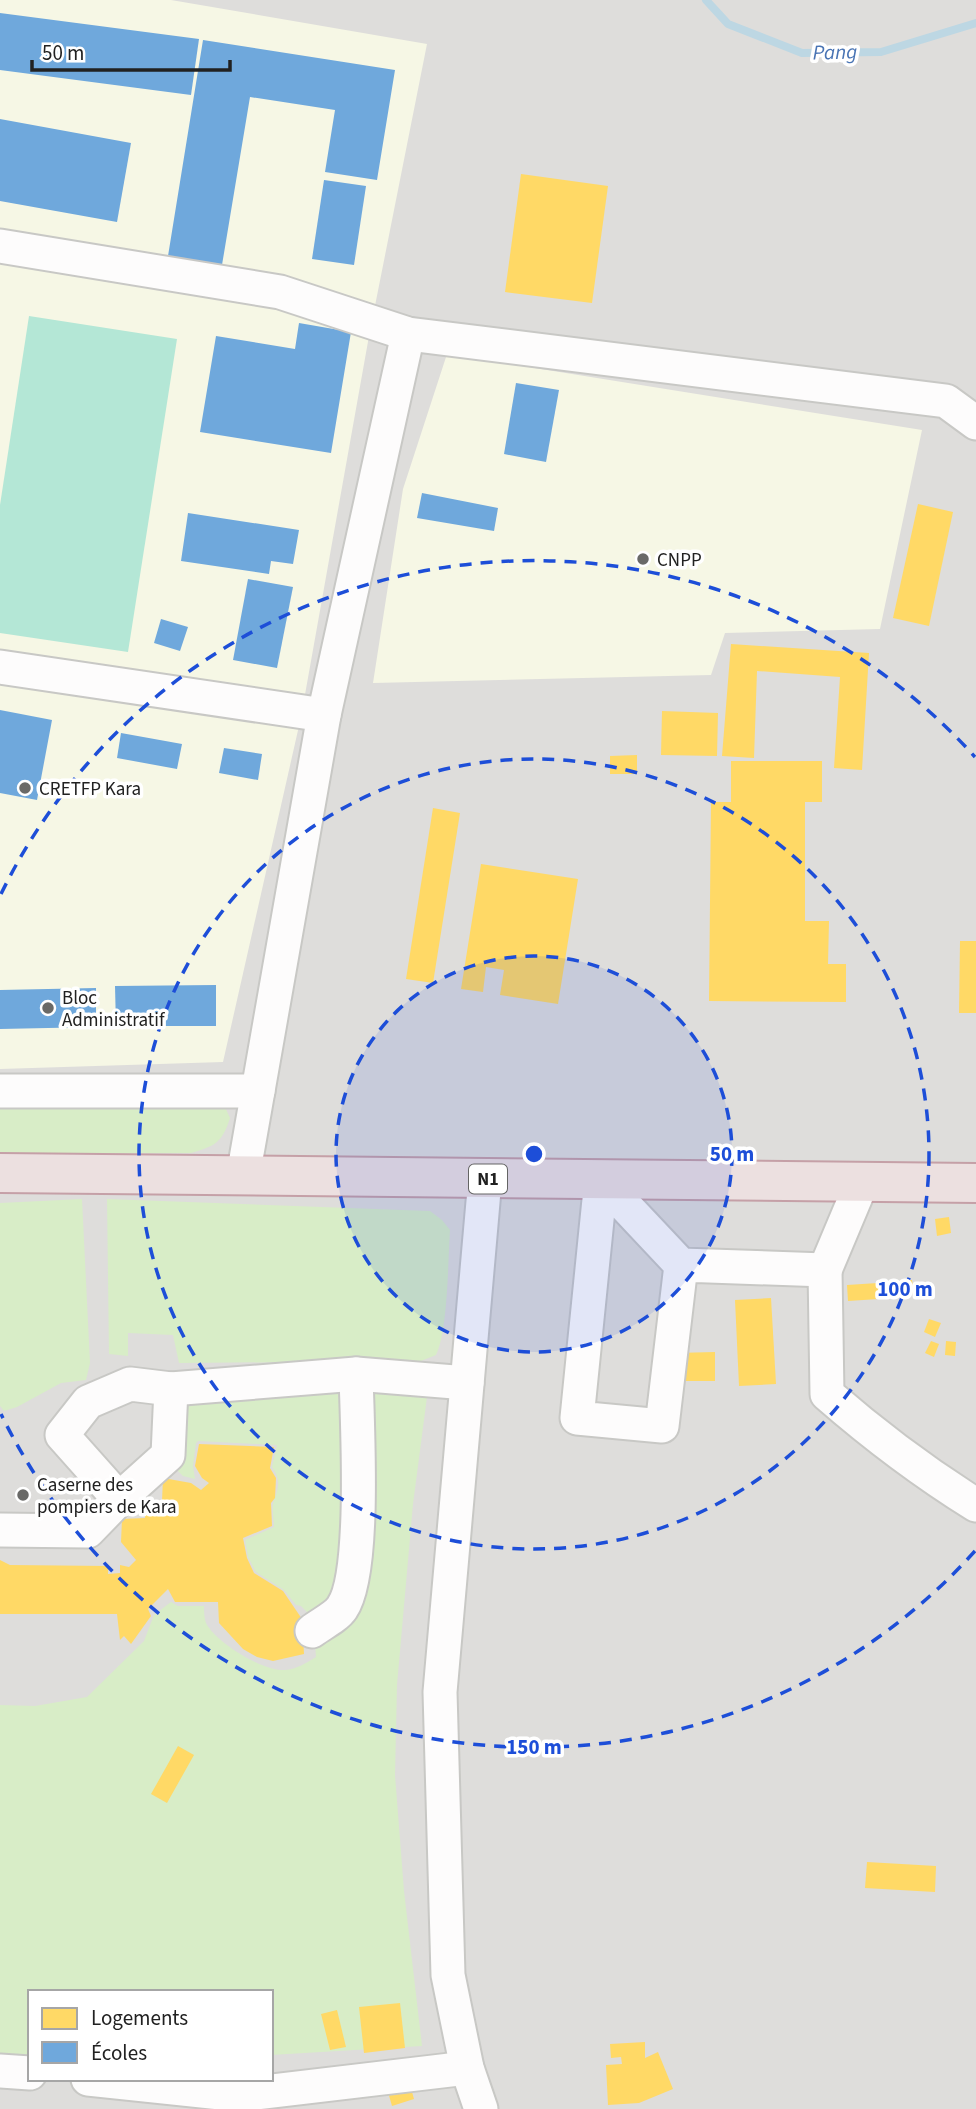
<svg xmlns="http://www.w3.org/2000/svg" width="976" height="2109" font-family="'Source Sans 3',sans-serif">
<rect width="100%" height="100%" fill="#efeee9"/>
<!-- residential -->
<path fill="#dedddb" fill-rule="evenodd" d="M0 0H976V2109H0ZM30 1992H271V2079H30Z"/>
<!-- education -->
<g fill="#f6f7e5">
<polygon points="0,0 171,0 427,44 369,336 301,717 223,1062 0,1069"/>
<polygon points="447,354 922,430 880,629 725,633 711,675 373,683 403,489"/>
</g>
<!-- grass -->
<g fill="#d8edc7">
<path d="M0 1106 225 1107 230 1118C222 1143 215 1146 191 1153L0 1154Z"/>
<polygon points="82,1199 90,1363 86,1380 61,1383 17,1407 4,1411 0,1406 0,1203"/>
<path d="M107 1199 430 1211 442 1220 450 1230C448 1260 448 1331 436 1355L421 1361 179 1363 173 1335 128 1333V1356L109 1354Z"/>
<path d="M388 1390 421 1391 427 1397 413 1504 397 1685 395 1775 404 1891 422 2046 271 2055V1992H30V2055H0V1705L35 1706 87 1697 144 1641 154 1615 171 1602 178 1606H204C204 1611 204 1618 206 1623 215 1642 264 1672 285 1670 297 1669 306 1663 316 1657L313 1618 301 1606 296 1605 284 1590 256 1572 248 1557 245 1540 274 1527C274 1520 272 1510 273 1504 278 1488 282 1482 272 1467L277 1445 198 1441 196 1443 193 1466 195 1479 183 1476 174 1467 177 1398 338 1392 368 1394Z"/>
</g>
<!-- pitch -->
<polygon fill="#b4e7d6" points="29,316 177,339 128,652 0,633 0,505"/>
<!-- homes -->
<g fill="#ffd966">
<polygon points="521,174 608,186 592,303 505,292"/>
<polygon points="918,504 953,512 929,626 893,618"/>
<polygon points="731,644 869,653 862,770 834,768 840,677 757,671 754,758 722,756"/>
<polygon points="662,711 718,713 717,756 661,755"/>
<polygon points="637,755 637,774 610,774 610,756"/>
<polygon points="731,761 822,761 822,802 805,802 805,921 829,921 828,964 846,964 846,1002 709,1001 711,802 731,802"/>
<polygon points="433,808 460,813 433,983 406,979"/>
<polygon points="481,864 578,879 558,1004 500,995 504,970 486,967 483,992 461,989"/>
<polygon points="960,941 976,941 976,1013 959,1013"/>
<polygon points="949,1217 951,1233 937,1236 935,1219"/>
<polygon points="912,1280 914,1293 902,1295 900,1281"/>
<polygon points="893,1282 894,1298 848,1301 847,1285"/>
<polygon points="771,1298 776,1384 739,1386 735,1300"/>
<polygon points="929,1319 941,1323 935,1337 924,1332"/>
<polygon points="931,1341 939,1344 934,1357 925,1353"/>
<polygon points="946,1341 956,1342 955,1356 945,1355"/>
<polygon points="715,1352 715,1381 676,1381 675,1353"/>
<polygon points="199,1444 274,1447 270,1468 276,1478 275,1498 271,1503 272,1526 243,1538 247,1558 254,1573 283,1591 302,1619 304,1654 273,1661 257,1657 243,1649 219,1623 218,1602 175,1602 168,1589 148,1609 151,1616 131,1644 124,1636 120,1640 117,1614 0,1614 0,1560 10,1565 108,1566 108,1574 120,1573 120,1565 129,1567 136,1560 121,1542 122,1519 145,1518 146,1501 162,1501 163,1478 191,1483 201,1490 209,1483 202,1478 195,1466"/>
<polygon points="178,1746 194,1755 167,1803 151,1794"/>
<polygon points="867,1862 936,1866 935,1892 865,1888"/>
<polygon points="400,2003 405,2048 364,2053 359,2007"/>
<polygon points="337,2010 346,2047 330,2050 321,2014"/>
<polygon points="645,2042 645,2058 658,2052 673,2089 639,2103 608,2105 606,2065 622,2064 621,2057 611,2058 610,2044"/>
<polygon points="410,2085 414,2099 392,2106 388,2092"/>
</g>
<!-- schools -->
<g fill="#6fa8dc">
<polygon points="0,13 199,39 191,95 0,70"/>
<polygon points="203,40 395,70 377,180 325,172 335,110 250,97 222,265 168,256"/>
<polygon points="0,119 131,143 117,222 0,201"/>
<polygon points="324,180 366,186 354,265 312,259"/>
<polygon points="299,323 351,332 331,453 200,432 216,336 295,349"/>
<polygon points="516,383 559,390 546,462 504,454"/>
<polygon points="422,493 498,508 494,531 417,518"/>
<polygon points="188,513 299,530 293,564 271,561 269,574 181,561"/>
<polygon points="248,579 293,587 277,668 233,660"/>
<polygon points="161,619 188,627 180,651 154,643"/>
<polygon points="0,710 52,720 37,800 0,793"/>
<polygon points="121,733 182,744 177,769 117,758"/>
<polygon points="224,748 262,754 258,780 219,773"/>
<polygon points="216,985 216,1026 116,1026 115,986"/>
<polygon points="96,988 96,1027 0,1029 0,990"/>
</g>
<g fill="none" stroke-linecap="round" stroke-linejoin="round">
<!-- stream -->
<polyline stroke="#bdd7e3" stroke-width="8" points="706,0 728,24 802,53 881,52 976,23"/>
<!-- minor casing -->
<g stroke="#c8c8c5" stroke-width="37">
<g id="minor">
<polyline points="0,246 280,292 408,334 946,401 976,423"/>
<polyline points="0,667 324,715"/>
<polyline points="0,1091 258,1091"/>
<polyline points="243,1176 324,715 408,334"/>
<polyline points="681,1265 662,1426 577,1418 601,1180 681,1265 825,1270 862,1182"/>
<path d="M825 1270 827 1394C874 1435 923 1472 976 1505"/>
<polyline points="171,1389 356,1374 467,1383"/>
<polyline points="0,1530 88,1531 119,1499 168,1455 171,1389 130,1384 88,1402 62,1435 119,1499"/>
<path d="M312 1631C321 1624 336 1617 342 1608 366 1574 357 1422 356 1374"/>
<polyline points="0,2071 30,2073"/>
<polyline points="88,2079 239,2095 467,2068"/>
<polyline points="481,2109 467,2068 448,1975 440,1692 485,1179"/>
</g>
</g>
<!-- highway casing -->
<g stroke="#c5a0a7" stroke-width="42">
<polyline id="highway" points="0,1173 976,1183"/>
</g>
<!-- minor -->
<use href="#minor" stroke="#fdfcfc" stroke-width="33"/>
<!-- highway -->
<use href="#highway" stroke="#ece0e0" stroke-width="38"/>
</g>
<!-- distance rings -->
<circle cx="534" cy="1154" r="198" fill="#1d4ed8" fill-opacity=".12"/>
<g fill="none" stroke="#1d4ed8" stroke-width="3.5" stroke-dasharray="12 9">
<circle cx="534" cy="1154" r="198"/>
<circle cx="534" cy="1154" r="395"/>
<path d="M975 1551A593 593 0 0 1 1 1414M1 894A593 593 0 0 1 975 757"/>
</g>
<!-- markers -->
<g fill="#696967" stroke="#fff" stroke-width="2.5">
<circle cx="643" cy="559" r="7"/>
<circle cx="25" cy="788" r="7"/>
<circle cx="48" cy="1008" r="7"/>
<circle cx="23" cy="1495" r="7"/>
</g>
<g text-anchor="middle" stroke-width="7" stroke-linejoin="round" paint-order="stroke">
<!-- shield labels -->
<rect fill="#fff" stroke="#646464" stroke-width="2" x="469" y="1164.5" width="38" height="29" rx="5"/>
<g font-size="18" font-weight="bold" fill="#212121">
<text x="488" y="1185">N1</text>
</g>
<!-- poi labels -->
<g font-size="19" fill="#212121" stroke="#fff" text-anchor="start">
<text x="657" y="566">CNPP</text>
<text x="39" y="795">CRETFP Kara</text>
<text x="62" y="1004">Bloc<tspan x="62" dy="22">Administratif</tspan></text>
<text x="37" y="1491">Caserne des<tspan x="37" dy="22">pompiers de Kara</tspan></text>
</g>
<!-- water labels -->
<g font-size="21" font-style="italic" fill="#4974b4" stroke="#fff">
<text transform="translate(835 52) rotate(-1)" y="7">Pang</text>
</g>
</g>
<circle cx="534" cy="1154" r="10" fill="#1d4ed8" stroke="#fff" stroke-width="3.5"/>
<g font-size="21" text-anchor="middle" font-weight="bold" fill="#1d4ed8" stroke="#fff" stroke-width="7" stroke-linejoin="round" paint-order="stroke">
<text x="732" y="1161">50 m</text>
<text x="905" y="1296">100 m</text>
<text x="534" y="1754">150 m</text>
</g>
<!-- legend -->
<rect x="28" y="1990" width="245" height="91" fill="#ffffff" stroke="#a6a6a6" stroke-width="2"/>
<rect x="42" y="2008" width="35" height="21" fill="#ffd966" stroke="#a6a6a6" stroke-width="2"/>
<text x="91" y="2025" font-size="21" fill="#212121">Logements</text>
<rect x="42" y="2042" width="35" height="21" fill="#6fa8dc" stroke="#a6a6a6" stroke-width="2"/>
<text x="91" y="2060" font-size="21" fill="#212121">Écoles</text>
<!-- scale -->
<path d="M32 60v10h198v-10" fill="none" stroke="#212121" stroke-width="3.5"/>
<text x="42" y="60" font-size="21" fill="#212121" stroke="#ffffff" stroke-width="5" paint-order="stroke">50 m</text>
</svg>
